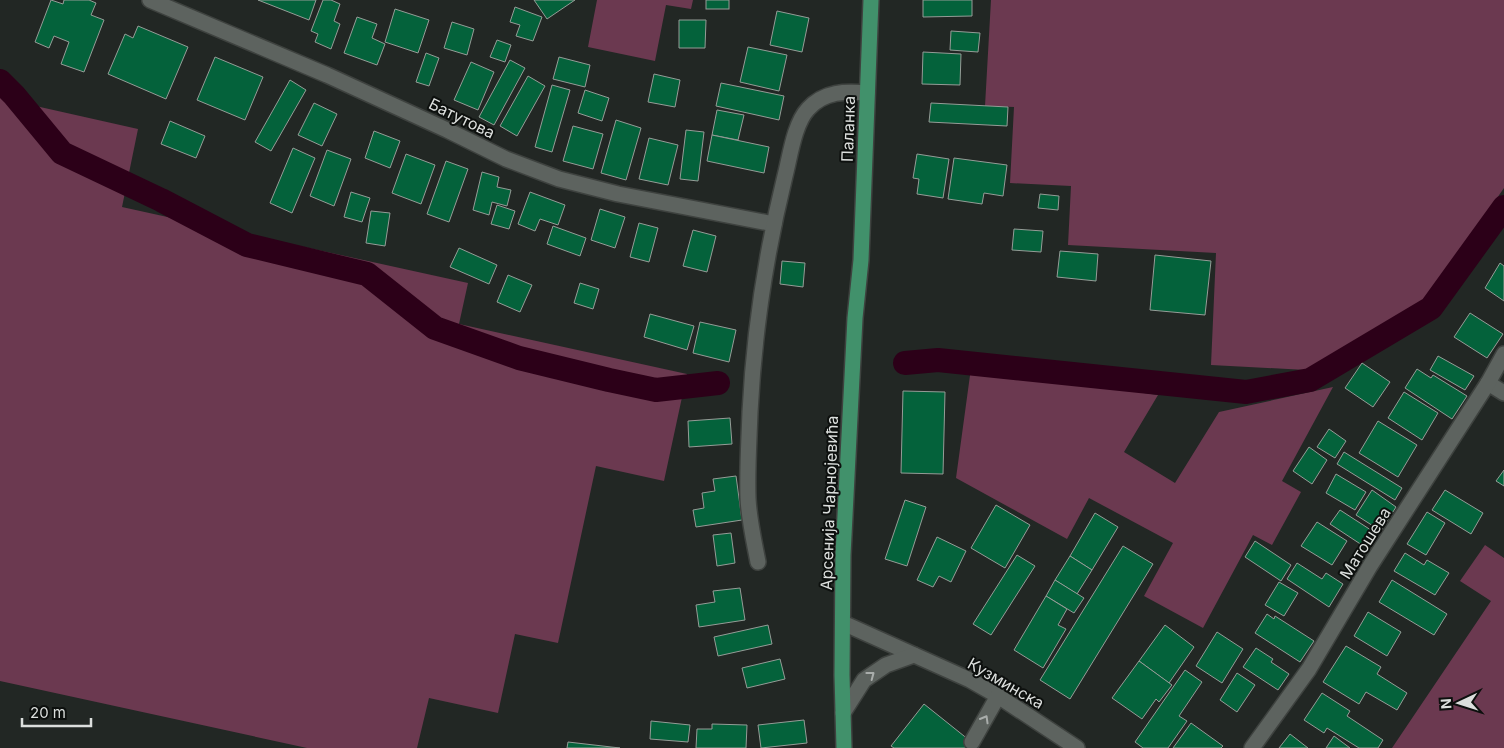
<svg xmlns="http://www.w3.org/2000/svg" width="1504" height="748" font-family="Inter,sans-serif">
<rect width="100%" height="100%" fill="#222724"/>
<!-- green -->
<g fill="#6b3950">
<polygon points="597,0 693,0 691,9 666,5 655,61 588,47"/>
<polygon points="991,0 1504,0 1504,188 1422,306 1306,370 1211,365 1216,253 1068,245 1071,186 1010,183 1014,107 985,106"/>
<polygon points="0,98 138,129 122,207 468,283 459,324 687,374 664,481 596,466 558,643 515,634 498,713 429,698 417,748 307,748 0,681"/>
<polygon points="971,368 1158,395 1124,452 1175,483 1219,412 1333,387 1282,481 1301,492 1272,545 1253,535 1203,628 1144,596 1173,543 1089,498 1067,539 956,478"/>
<polygon points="1485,545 1504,558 1504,748 1392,748 1491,601 1460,581"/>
</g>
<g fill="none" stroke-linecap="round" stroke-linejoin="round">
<!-- canal -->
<g stroke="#2c0018" stroke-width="24">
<polyline points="0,81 14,95 62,153 161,200 247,245 367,274 435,328 519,358 609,380 656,390 718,383"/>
<polyline points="905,363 938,360 1246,392 1310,380 1431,308 1504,207"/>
</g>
</g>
<!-- building -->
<g fill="#04623b" stroke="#959c97">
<polygon points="51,0 63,4 64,0 89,0 96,3 91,15 104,20 84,72 61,64 69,42 54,36 49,48 35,42"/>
<polygon points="258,0 316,0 309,20"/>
<polygon points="323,0 331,0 340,4 334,21 340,24 331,49 315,42 318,34 311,31"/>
<polygon points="534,0 575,0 547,19"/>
<rect x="706" y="0" width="23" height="9"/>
<polygon points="923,0 972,0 972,16 923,17"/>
<polygon points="515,7 542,17 533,41 516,36 520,25 510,22"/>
<polygon points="395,9 429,20 418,53 385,42"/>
<polygon points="777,11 809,18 802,52 770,45"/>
<polygon points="357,17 377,24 372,38 385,44 377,65 344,53"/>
<polygon points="679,20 706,20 705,48 679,48"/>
<polygon points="452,22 474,29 467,55 444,48"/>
<polygon points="138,26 188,47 166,99 108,74 125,34 133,38"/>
<polygon points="951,31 980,33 978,52 950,50"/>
<polygon points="497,40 511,45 505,62 490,57"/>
<polygon points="748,47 787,55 779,91 740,82"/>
<polygon points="923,52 961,54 960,85 922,84"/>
<polygon points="426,53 439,58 429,86 416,82"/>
<polygon points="215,57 263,77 245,120 197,100"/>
<polygon points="559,57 590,65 585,87 553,79"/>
<polygon points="510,60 525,68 494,125 479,117"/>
<polygon points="471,62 494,72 478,110 454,100"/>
<polygon points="654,74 680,80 675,107 648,102"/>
<polygon points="528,76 545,86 517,136 500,126"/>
<polygon points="290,80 306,90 271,151 255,142"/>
<polygon points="721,83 784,96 779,120 716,106"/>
<polygon points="552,85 570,90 552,152 535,147"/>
<polygon points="585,90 609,98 602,121 578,113"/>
<polygon points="314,103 337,114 322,146 298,135"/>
<polygon points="931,103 1008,107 1007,126 929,122"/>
<polygon points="717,110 744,115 738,140 712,135"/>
<polygon points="616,120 641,128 626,180 601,173"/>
<polygon points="170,121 205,136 196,158 161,144"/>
<polygon points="573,126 603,134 593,169 563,161"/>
<polygon points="686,130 704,132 698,181 680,179"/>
<polygon points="374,131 400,141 390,168 365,158"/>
<polygon points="712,135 769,147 764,173 707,161"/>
<polygon points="649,138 678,145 668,185 639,179"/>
<polygon points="293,148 315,158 292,213 270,203"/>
<polygon points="327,150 351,159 334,206 310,196"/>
<polygon points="406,154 435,165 421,204 392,193"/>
<polygon points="917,154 949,159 943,198 917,194 919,179 913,178"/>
<polygon points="954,158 1007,165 1003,196 984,193 982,204 948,199"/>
<polygon points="446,161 468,169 449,222 427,214"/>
<polygon points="482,172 499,177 497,187 511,190 507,206 492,202 489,215 473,210"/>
<polygon points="351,192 370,198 362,222 344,217"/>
<polygon points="530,192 565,205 558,225 540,219 535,231 518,224"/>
<polygon points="1040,194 1059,196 1058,210 1038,208"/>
<polygon points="497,205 515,211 509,229 491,224"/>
<polygon points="600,209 625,217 615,248 591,240"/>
<polygon points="371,211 390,213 385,246 366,243"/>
<polygon points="639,223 658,228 649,262 630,257"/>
<polygon points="553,226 586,238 580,256 547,244"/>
<polygon points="1014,229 1043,231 1041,252 1012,250"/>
<polygon points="693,230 716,236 707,272 683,266"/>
<polygon points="459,248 497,265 489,284 450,267"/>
<polygon points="1060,251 1098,254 1096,281 1057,277"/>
<polygon points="1155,255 1211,261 1205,315 1150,310"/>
<polygon points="782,261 805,263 803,287 780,284"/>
<polygon points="1500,263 1504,266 1504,301 1485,288"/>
<polygon points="508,275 532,285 520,312 497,302"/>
<polygon points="580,283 599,289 593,309 574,303"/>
<polygon points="1470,313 1503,334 1487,358 1454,337"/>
<polygon points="650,314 694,326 687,350 644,337"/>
<polygon points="700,322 736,330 729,362 693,353"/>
<polygon points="1438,356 1474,376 1465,390 1430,370"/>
<polygon points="1362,363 1390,382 1373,407 1345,388"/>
<polygon points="1417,369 1431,378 1433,375 1467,396 1452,419 1405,388"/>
<polygon points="903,391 945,392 943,474 901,473"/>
<polygon points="1404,392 1438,413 1422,440 1388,418"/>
<polygon points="730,418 732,444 689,447 688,421"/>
<polygon points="1378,421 1417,445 1398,477 1359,453"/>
<polygon points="1329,429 1346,441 1335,458 1317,447"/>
<polygon points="1309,447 1327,460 1312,484 1293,471"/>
<polygon points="1344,452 1402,488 1395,500 1337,464"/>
<polygon points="1504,470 1504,486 1496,481"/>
<polygon points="1336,474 1366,492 1355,510 1326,493"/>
<polygon points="736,476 742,520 696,527 693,510 704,508 702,493 715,491 713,479"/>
<polygon points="1372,490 1396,507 1381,531 1356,515"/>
<polygon points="1445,490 1483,513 1471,534 1432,510"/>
<polygon points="905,500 926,507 907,566 885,559"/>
<polygon points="996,505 1030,525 1005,568 971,548"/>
<polygon points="1340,510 1377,534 1368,549 1330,524"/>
<polygon points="1427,512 1445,523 1426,555 1407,544"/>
<polygon points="1095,513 1118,527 1092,570 1070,556"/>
<polygon points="1317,522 1347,541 1332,565 1301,546"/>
<polygon points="731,533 735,563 717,566 713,535"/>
<polygon points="937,537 966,551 951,582 939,576 933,587 917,580"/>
<polygon points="1255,541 1291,565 1281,581 1245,557"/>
<polygon points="1123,546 1153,564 1070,699 1040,680"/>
<polygon points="1405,553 1424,565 1427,560 1449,573 1435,595 1394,571"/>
<polygon points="1017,555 1035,566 991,635 973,624"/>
<polygon points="1070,556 1092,570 1077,594 1055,580"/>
<polygon points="1297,563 1322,579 1326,573 1343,584 1329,607 1287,579"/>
<polygon points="1055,580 1084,598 1074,613 1046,596"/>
<polygon points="1392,580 1447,614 1434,635 1379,602"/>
<polygon points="1279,582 1298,593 1284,616 1265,605"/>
<polygon points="740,588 745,620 699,627 696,605 715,602 713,591"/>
<polygon points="1046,596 1067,609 1058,625 1066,629 1043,668 1014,650"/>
<polygon points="1368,612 1401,632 1387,656 1354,636"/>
<polygon points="1267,614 1274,619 1275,616 1314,641 1300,662 1255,633"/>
<polygon points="768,625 772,644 718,656 714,637"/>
<polygon points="1165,625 1194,647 1169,683 1139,661"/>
<polygon points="1217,632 1243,649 1222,683 1196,666"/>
<polygon points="1346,646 1381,667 1377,674 1407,693 1397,710 1366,692 1359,704 1323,682"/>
<polygon points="1256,648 1273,659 1271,662 1289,674 1278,690 1243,667"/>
<polygon points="780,659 785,679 747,688 742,668"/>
<polygon points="1139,661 1172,685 1159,702 1156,699 1142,719 1112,698"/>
<polygon points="1185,670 1202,682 1179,716 1187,721 1168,748 1143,748 1135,742"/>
<polygon points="1237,673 1255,685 1237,712 1220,700"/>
<polygon points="1322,693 1350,711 1347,716 1383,740 1378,748 1359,748 1327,728 1324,733 1304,720"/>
<polygon points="924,704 979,748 894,748 891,746"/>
<polygon points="804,720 807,743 761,748 758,725"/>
<polygon points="651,721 690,725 688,742 650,739"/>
<polygon points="1191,723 1223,746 1221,748 1173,748"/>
<polygon points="712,724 747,725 746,748 696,748 697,729 712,729"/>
<polygon points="1290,734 1308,748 1279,748"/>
<polygon points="1334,736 1350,748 1326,748"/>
<polygon points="568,742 620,748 567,748"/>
</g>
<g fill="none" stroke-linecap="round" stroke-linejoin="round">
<!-- minor casing -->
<g stroke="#3e423f" stroke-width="18">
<g id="minor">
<polyline points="150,0 327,75 447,130 506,159 559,179 618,194 774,224"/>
<polyline points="1488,383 1504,393"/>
<path d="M758 562C754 541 749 520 748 498 747 469 749 441 750 412 754 332 766 253 785 176 790 157 794 124 808 109 824 91 846 91 867 93"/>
<polyline points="843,623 970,680 998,696 1077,748"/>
<polyline points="843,713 864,680 886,665 914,655"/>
<polyline points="972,742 998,696"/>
<polyline points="1252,748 1309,669 1370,566 1488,383 1504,354"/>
</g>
</g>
<!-- major casing -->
<g stroke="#3e423f" stroke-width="18">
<polyline id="major" points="844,748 842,675 843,555 855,318 861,260 871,0"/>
</g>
<!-- minor -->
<use href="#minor" stroke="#5d635f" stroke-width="15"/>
<!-- major -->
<use href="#major" stroke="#41916b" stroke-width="15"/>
</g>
<!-- one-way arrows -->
<defs><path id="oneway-chevron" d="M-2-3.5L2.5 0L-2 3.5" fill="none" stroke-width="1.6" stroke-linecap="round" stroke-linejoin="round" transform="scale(1.25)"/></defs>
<g stroke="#a9adab">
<use href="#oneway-chevron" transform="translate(871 675) rotate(-37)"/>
<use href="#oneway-chevron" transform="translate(985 719) rotate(-60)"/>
</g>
<g text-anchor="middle" stroke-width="4" stroke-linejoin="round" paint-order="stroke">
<!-- street labels -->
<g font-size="16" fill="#dcdfdd" stroke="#0d100e">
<text transform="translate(462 118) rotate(26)" y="6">Батутова</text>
<text transform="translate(848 129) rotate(-88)" y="6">Паланка</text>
<text transform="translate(829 503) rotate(-88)" y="6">Арсенија Чарнојевића</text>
<text transform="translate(1365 543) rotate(-58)" y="6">Матошева</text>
<text transform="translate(1006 683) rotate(30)" y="6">Кузминска</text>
</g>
</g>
<!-- north arrow -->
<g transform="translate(1459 703) rotate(266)" stroke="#0d100e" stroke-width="4" paint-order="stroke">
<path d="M0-4L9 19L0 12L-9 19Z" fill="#dcdfdd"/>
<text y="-8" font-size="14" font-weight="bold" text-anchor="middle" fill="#dcdfdd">N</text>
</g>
<!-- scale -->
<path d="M22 718v8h69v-8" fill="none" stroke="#dcdfdd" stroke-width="2.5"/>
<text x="30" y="718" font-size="15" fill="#dcdfdd" stroke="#0d100e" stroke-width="4" paint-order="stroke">20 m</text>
</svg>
